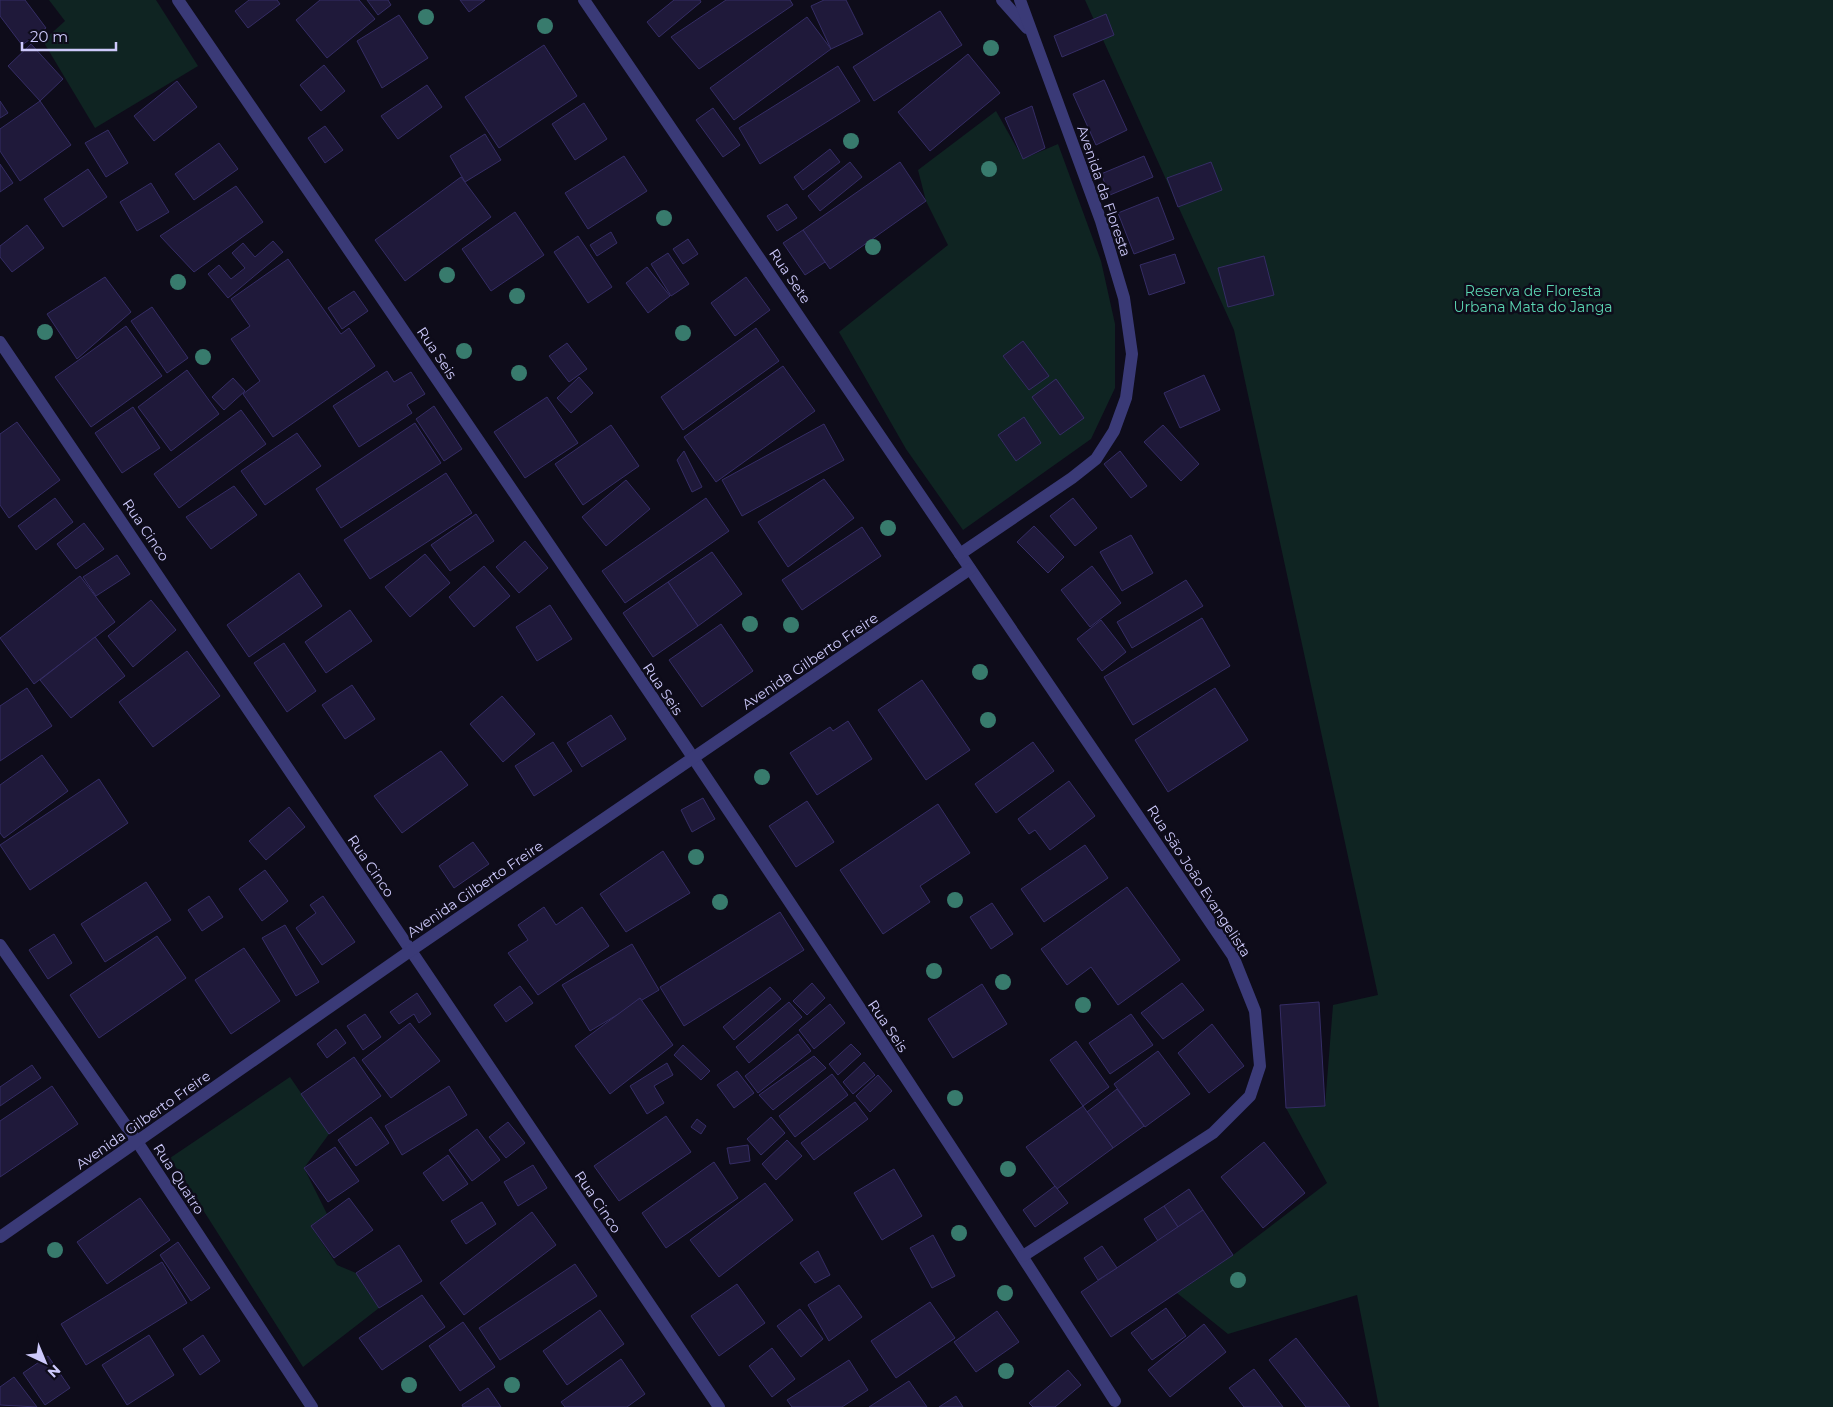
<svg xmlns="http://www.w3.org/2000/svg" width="1833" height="1407" font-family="Montserrat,sans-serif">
<rect width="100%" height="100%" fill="#0e0c1a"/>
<!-- green -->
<g fill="#0f2422">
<polygon points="49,0 156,0 198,66 95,128 43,41 65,21"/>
<polygon points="1085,0 1833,0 1833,1407 1379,1407 1357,1295 1228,1334 1177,1293 1233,1255 1327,1183 1286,1108 1325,1106 1333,1005 1378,995 1234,330"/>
<polygon points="996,111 1023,159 1058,144 1101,261 1115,324 1115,388 1091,439 963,530 906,449 839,332 948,245 926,201 918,170"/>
<polygon points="290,1077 329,1134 304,1168 327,1214 311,1226 337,1265 356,1273 379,1308 303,1367 170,1158"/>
</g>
<!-- building -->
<g fill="#1f193a" stroke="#352d65">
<polygon points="0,0 25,0 46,28 22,45 0,16"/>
<polygon points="249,0 277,0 280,4 248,28 235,11"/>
<polygon points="320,0 359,0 375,19 327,58 296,20"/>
<polygon points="367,0 388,0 391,5 378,15"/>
<polygon points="460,0 485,0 469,12"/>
<polygon points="674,0 700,0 701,2 659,37 647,22"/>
<polygon points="726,0 790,0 793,5 699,69 671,37"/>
<polygon points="824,0 846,0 863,34 831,49 811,6"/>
<polygon points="940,11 962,45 874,101 853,67"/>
<polygon points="1106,14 1114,35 1062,57 1054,36"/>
<polygon points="399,15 428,58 382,88 357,41"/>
<polygon points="807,17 831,49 734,120 710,88"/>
<polygon points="31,44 63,79 40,101 8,66"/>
<polygon points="544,45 577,96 499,148 465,97"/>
<polygon points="968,54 1000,93 930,151 898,112"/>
<polygon points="324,65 345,91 321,111 300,85"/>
<polygon points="838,66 860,101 760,164 739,128"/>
<polygon points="1104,80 1127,130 1096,145 1073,94"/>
<polygon points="177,81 197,107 154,141 134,116"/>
<polygon points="427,85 442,107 398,139 381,116"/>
<polygon points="0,101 8,113 0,118"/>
<polygon points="40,101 71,145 20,181 0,151 0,129"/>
<polygon points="584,103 607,139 575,160 552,124"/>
<polygon points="1032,106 1045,148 1023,159 1005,118"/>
<polygon points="713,108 740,145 723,157 696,120"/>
<polygon points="325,126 343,150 325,163 308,138"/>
<polygon points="108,130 128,163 106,177 85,143"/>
<polygon points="485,134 501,160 465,182 450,156"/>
<polygon points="219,143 238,169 194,200 175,174"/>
<polygon points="830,149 840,162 803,190 794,177"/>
<polygon points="624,156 647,191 588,229 565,193"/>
<polygon points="1144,156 1153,177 1110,195 1101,174"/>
<polygon points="850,162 862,177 820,211 808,196"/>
<polygon points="900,162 926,201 830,269 803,230"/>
<polygon points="1211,162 1222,190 1178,207 1167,178"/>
<polygon points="0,164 13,183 0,192"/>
<polygon points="88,169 107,197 63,227 44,199"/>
<polygon points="461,177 491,217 405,281 375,240"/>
<polygon points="151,183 169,212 137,231 120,202"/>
<polygon points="236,186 263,222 194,272 160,236"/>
<polygon points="1158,197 1174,239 1134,254 1118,213"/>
<polygon points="787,204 797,218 777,231 767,216"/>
<polygon points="515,212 544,255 491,291 462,249"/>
<polygon points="27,225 44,248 12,272 0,257 0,246"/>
<polygon points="803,230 825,262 805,275 783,243"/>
<polygon points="611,232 617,243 597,256 590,245"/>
<polygon points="578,236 612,287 588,303 554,252"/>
<polygon points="688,239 698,254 683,264 673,249"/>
<polygon points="273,241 283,252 228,298 208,274 219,265 231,279 245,268 232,253 243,243 255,257"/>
<polygon points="668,253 689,284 671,296 651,264"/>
<polygon points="1175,254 1185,283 1149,295 1140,265"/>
<polygon points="1264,256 1274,295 1228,307 1218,268"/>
<polygon points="288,259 341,334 349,328 375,366 273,437 243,394 260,381 231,339 250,326 231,299"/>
<polygon points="647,267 670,296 648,313 626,283"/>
<polygon points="105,277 131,312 77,359 47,314"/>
<polygon points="746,277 770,310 735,336 711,303"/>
<polygon points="354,291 368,311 342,329 328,308"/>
<polygon points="152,307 188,358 167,373 131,321"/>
<polygon points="126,326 162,376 91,427 55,377"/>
<polygon points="756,328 779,361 683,430 661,397"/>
<polygon points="1023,341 1049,376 1029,390 1003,356"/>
<polygon points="567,343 587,369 569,382 549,356"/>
<polygon points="783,366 815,411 716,482 684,437"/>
<polygon points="187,370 219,414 171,451 138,407"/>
<polygon points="387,371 394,382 411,372 425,394 407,405 412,413 359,447 333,406"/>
<polygon points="1204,375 1220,410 1180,428 1164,393"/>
<polygon points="579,377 593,393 571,413 557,398"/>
<polygon points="233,378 245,391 224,410 212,397"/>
<polygon points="1056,379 1084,418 1060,435 1032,397"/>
<polygon points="547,397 578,443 525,478 494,432"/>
<polygon points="434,406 462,449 444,461 416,419"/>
<polygon points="133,407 160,448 122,473 95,433"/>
<polygon points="241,410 266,444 179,508 154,474"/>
<polygon points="1024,417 1041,443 1016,461 998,435"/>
<polygon points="17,422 60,480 9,518 0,505 0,434"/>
<polygon points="415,423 441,463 341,528 316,489"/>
<polygon points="824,424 844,460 742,516 722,480"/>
<polygon points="611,425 639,466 583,505 555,464"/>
<polygon points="1163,425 1199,464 1181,481 1144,442"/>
<polygon points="297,433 321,466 265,505 241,471"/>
<polygon points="684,451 702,487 692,492 677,460"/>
<polygon points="1120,451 1147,486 1131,498 1104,464"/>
<polygon points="446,473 472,513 370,579 344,540"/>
<polygon points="824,479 854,518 788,567 758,522"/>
<polygon points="626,480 650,509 606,546 582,517"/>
<polygon points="234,486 257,515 211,549 186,517"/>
<polygon points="55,498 73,522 36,550 18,526"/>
<polygon points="706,498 729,531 625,603 602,571"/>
<polygon points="1073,498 1097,528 1075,546 1050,516"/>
<polygon points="476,514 494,541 450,571 431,545"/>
<polygon points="84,523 104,549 76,569 57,544"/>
<polygon points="1034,526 1064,557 1048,573 1017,542"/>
<polygon points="862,527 881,556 802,610 782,580"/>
<polygon points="1131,535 1153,573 1122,591 1100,552"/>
<polygon points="525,541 548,568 519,593 496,567"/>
<polygon points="712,552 742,594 698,626 668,582"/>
<polygon points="425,554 450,583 410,617 385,587"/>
<polygon points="117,555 130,574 96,596 83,577"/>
<polygon points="484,566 510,596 474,627 449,597"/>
<polygon points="1092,566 1121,603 1090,627 1061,590"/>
<polygon points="299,573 322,606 249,657 227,625"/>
<polygon points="80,576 115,622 34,684 0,638"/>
<polygon points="1186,580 1203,606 1132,648 1117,622"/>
<polygon points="668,582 698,626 653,657 623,613"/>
<polygon points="151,600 176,630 133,667 108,636"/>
<polygon points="550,605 572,639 537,661 516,627"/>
<polygon points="350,610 372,641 326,673 305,642"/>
<polygon points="1202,618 1230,666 1133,725 1104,677"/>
<polygon points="1101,620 1126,652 1102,671 1077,639"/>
<polygon points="721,624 753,671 702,707 669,660"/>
<polygon points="95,637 125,676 71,718 40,680"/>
<polygon points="284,643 316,691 287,712 254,663"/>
<polygon points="187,651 220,696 153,747 119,702"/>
<polygon points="922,680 970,750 926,780 878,710"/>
<polygon points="352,685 375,719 345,739 322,705"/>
<polygon points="27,688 52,726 0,761 0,706"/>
<polygon points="1215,688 1248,740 1168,792 1135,740"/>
<polygon points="502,696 535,734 503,762 470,724"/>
<polygon points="611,715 626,739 582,767 567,743"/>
<polygon points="848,721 872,759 817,795 790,753 830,727 833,731"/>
<polygon points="553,742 572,771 534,796 515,766"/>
<polygon points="1033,742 1054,771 996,813 975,784"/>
<polygon points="441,751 468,785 402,833 374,796"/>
<polygon points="42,755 68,791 4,838 0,833 0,785"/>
<polygon points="99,779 128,823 30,890 0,845"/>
<polygon points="1069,781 1095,816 1050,850 1035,830 1029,834 1018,819"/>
<polygon points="703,798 715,819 692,832 681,810"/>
<polygon points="807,801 834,842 796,867 769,826"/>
<polygon points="938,804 970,853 920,886 930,902 883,934 840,870"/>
<polygon points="289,807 305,827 266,860 249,841"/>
<polygon points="473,842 489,864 454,888 439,866"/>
<polygon points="1085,845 1108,878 1044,922 1021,889"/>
<polygon points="663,851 690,893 626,932 600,894"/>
<polygon points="265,870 288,901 262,921 239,889"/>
<polygon points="146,882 171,920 105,962 81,924"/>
<polygon points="1127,887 1180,960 1118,1005 1091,967 1067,985 1041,949"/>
<polygon points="209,896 223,917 202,931 188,910"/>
<polygon points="323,896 355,942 322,965 296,928 316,913 310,905"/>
<polygon points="992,903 1013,934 991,949 970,917"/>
<polygon points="544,907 556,925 582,907 609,946 538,995 508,953 528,940 518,925"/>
<polygon points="780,912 804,950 684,1026 660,987"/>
<polygon points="285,925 319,982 296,996 262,938"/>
<polygon points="54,934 72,963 48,979 29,950"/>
<polygon points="157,936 186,978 99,1038 70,995"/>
<polygon points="632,944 659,990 590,1031 562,985"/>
<polygon points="244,948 280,1001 231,1034 195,980"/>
<polygon points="812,983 825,998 807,1015 793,1001"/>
<polygon points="1182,983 1204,1010 1163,1039 1141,1013"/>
<polygon points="982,984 1007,1024 953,1058 928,1019"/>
<polygon points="520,986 533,1003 506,1022 494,1005"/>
<polygon points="770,987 781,999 734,1040 723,1027"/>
<polygon points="417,993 431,1014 419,1023 414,1014 399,1024 390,1012"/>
<polygon points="640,998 673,1045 610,1094 575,1046"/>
<polygon points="789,1002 802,1017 749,1063 736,1047"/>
<polygon points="1319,1002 1325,1106 1286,1108 1280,1005"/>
<polygon points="830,1004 845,1023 814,1049 799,1030"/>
<polygon points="365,1014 381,1037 363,1050 347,1026"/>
<polygon points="1131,1014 1153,1045 1110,1074 1089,1043"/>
<polygon points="410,1023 440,1061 391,1098 362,1060"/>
<polygon points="1212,1024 1244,1066 1209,1093 1178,1053"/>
<polygon points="336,1029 346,1043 327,1058 317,1044"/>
<polygon points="798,1034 811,1051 758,1093 745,1076"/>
<polygon points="1076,1041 1109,1087 1083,1106 1050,1060"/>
<polygon points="851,1044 861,1054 838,1075 829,1064"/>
<polygon points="683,1045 710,1071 701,1080 674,1055"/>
<polygon points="1158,1051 1190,1094 1145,1127 1114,1084"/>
<polygon points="814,1056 826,1068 773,1110 759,1095"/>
<polygon points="354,1057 381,1096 329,1134 301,1094"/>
<polygon points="864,1062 875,1075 853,1094 843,1082"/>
<polygon points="667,1063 673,1075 654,1086 664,1103 647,1114 630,1086"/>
<polygon points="32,1065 41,1078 0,1106 0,1087"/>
<polygon points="737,1071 754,1093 734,1108 717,1085"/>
<polygon points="832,1074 848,1095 795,1137 779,1116"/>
<polygon points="878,1075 892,1091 870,1112 856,1096"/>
<polygon points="52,1086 78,1124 0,1177 0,1121"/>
<polygon points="449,1086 467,1115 402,1155 385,1126"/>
<polygon points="1117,1089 1144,1126 1113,1148 1087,1112"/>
<polygon points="855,1102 868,1119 814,1160 801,1143"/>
<polygon points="1083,1106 1113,1148 1057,1189 1026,1147"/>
<polygon points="666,1116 691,1152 619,1201 594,1166"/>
<polygon points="371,1117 389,1143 356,1166 338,1140"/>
<polygon points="771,1117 785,1133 761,1155 747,1139"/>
<polygon points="697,1119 706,1126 701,1134 691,1127"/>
<polygon points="508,1122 525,1143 506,1158 489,1137"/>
<polygon points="477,1129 500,1160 472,1181 449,1150"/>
<polygon points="787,1140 802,1156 776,1180 762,1164"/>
<polygon points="1264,1142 1305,1193 1263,1228 1221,1177"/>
<polygon points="748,1145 750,1161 730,1164 727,1148"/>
<polygon points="335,1147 359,1181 328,1202 304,1168"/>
<polygon points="448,1155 468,1184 443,1201 423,1173"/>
<polygon points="714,1162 738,1198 666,1248 642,1213"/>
<polygon points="533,1165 547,1188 518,1206 504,1182"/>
<polygon points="894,1169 922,1216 882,1240 854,1193"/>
<polygon points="765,1183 793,1220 719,1277 690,1240"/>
<polygon points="1055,1186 1068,1203 1035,1227 1023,1210"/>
<polygon points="1189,1189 1203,1210 1178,1227 1164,1206"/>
<polygon points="140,1198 170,1240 107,1284 77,1242"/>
<polygon points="349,1198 373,1230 334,1258 311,1226"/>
<polygon points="482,1202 496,1224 466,1244 451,1221"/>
<polygon points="1164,1206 1178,1227 1158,1241 1144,1219"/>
<polygon points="1203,1210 1233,1255 1111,1337 1081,1292"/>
<polygon points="532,1212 556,1245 464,1315 440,1283"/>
<polygon points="933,1235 955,1276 932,1288 910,1248"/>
<polygon points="178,1242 210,1288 191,1301 160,1255"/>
<polygon points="399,1245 422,1281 379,1308 356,1273"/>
<polygon points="1102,1246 1117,1268 1098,1280 1084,1258"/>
<polygon points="818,1251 830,1275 815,1283 800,1263"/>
<polygon points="162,1262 187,1303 86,1365 61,1324"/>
<polygon points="575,1264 597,1296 500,1360 479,1328"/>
<polygon points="737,1284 765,1323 719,1356 691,1316"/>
<polygon points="839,1285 862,1317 829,1341 808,1305"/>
<polygon points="422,1295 445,1327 382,1370 359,1338"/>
<polygon points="930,1302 955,1338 896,1378 871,1341"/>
<polygon points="1166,1308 1186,1336 1152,1360 1131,1333"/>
<polygon points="800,1309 823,1339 801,1357 777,1326"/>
<polygon points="600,1310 624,1344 567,1385 543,1351"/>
<polygon points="997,1311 1019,1342 976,1372 954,1342"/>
<polygon points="463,1322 495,1367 460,1391 429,1346"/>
<polygon points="1204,1324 1226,1352 1170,1397 1148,1370"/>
<polygon points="149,1335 174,1375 127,1405 102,1365"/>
<polygon points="203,1335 220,1361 200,1375 183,1349"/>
<polygon points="1296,1338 1350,1407 1306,1407 1269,1360"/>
<polygon points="772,1348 795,1379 772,1397 749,1366"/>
<polygon points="48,1356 70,1388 45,1405 23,1373"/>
<polygon points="621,1359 645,1394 627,1407 565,1407 561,1402"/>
<polygon points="849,1360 868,1390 842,1407 792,1407 787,1400"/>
<polygon points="1254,1369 1283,1407 1244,1407 1229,1388"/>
<polygon points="1068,1370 1081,1385 1055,1407 1033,1407 1029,1403"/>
<polygon points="14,1377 37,1407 0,1405 0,1387"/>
<polygon points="909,1381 927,1407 869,1407"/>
<polygon points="488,1388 501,1407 463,1407 462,1405"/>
<polygon points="956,1396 963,1407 939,1407"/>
</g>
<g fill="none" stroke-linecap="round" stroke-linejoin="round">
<!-- minor -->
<g stroke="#3a3a77" stroke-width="12">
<path d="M178 0C495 464 813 927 1115 1401"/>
<polyline points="584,0 1233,956 1255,1011 1260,1066 1250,1096 1213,1133 1023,1256"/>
<polyline points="1002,0 1027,28"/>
<polyline points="0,342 719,1407"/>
<polyline points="960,554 1072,478 1096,459 1114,431 1126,398 1132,354 1124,298 1101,221 1020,0"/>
<polyline points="0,945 138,1143 312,1407"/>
<polyline points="0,1237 410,951 970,569"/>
</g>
</g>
<!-- trees -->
<g fill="#387b6d">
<circle cx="426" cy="17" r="8"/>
<circle cx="545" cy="26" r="8"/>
<circle cx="991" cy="48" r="8"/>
<circle cx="851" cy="141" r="8"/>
<circle cx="989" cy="169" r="8"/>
<circle cx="664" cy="218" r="8"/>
<circle cx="873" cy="247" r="8"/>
<circle cx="447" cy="275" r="8"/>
<circle cx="178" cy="282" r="8"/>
<circle cx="517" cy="296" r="8"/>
<circle cx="45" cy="332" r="8"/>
<circle cx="683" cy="333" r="8"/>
<circle cx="464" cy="351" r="8"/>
<circle cx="203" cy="357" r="8"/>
<circle cx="519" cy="373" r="8"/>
<circle cx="888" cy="528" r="8"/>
<circle cx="750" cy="624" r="8"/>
<circle cx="791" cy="625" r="8"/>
<circle cx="980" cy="672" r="8"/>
<circle cx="988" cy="720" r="8"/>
<circle cx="762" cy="777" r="8"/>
<circle cx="696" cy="857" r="8"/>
<circle cx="955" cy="900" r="8"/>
<circle cx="720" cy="902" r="8"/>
<circle cx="934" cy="971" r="8"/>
<circle cx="1003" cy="982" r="8"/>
<circle cx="1083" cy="1005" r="8"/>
<circle cx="955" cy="1098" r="8"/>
<circle cx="1008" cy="1169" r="8"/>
<circle cx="959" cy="1233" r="8"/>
<circle cx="55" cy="1250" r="8"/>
<circle cx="1238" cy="1280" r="8"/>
<circle cx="1005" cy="1293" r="8"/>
<circle cx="1006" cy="1371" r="8"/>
<circle cx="409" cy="1385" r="8"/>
<circle cx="512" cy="1385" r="8"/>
</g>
<g text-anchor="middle" stroke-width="5" stroke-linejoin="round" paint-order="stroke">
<!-- street labels -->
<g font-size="14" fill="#cdc9fb" stroke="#0e0c1a">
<text transform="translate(1104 191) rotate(71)" y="5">Avenida da Floresta</text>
<text transform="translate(790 276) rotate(56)" y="5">Rua Sete</text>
<text transform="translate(437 353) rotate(56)" y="5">Rua Seis</text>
<text transform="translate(146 530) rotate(56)" y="5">Rua Cinco</text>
<text transform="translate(810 661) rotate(-34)" y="5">Avenida Gilberto Freire</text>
<text transform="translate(663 689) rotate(56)" y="5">Rua Seis</text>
<text transform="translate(371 866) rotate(56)" y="5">Rua Cinco</text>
<text transform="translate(1199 881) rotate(57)" y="5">Rua São João Evangelista</text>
<text transform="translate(475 889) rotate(-34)" y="5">Avenida Gilberto Freire</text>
<text transform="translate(888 1026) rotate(56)" y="5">Rua Seis</text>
<text transform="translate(143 1120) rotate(-35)" y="5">Avenida Gilberto Freire</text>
<text transform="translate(179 1179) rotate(57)" y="5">Rua Quatro</text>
<text transform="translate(598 1202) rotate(56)" y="5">Rua Cinco</text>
</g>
<!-- park labels -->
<g font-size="14" fill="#5bd5b1" stroke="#0e0c1a">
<text x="1533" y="296">Reserva de Floresta<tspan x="1533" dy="16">Urbana Mata do Janga</tspan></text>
</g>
</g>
<!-- north arrow -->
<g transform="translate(45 1362) rotate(136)" stroke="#0e0c1a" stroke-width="4" paint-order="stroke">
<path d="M0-4L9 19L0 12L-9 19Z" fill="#cdc9fb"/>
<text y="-8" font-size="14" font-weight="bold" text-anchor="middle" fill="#cdc9fb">N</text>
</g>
<!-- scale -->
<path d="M22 42v8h94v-8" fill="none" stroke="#cdc9fb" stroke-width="2.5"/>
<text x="30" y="42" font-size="15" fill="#cdc9fb" stroke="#0e0c1a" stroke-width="4" paint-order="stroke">20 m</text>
</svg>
